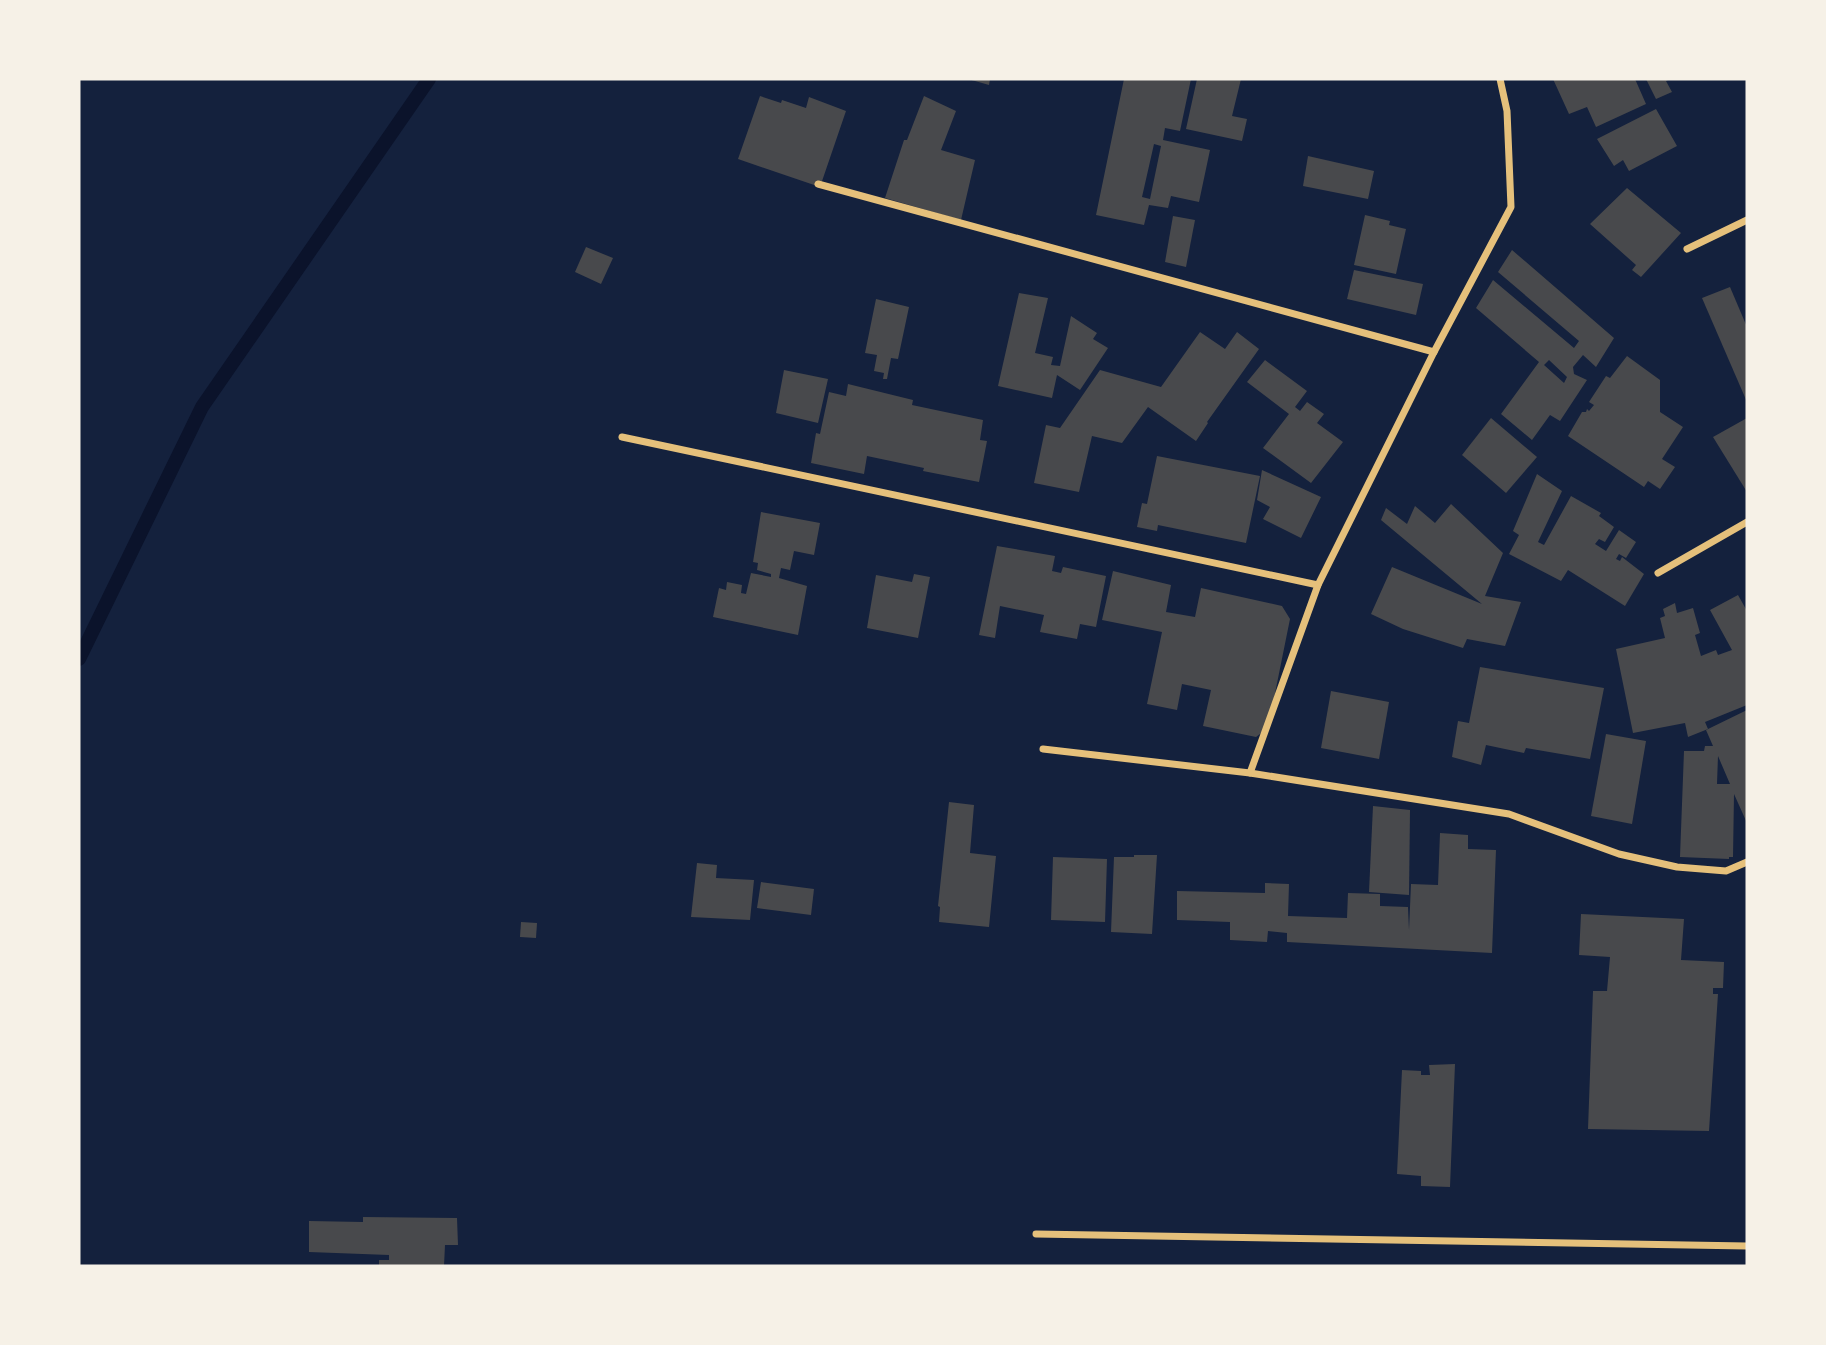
<svg xmlns="http://www.w3.org/2000/svg" width="1826" height="1345" font-family="Raleway,sans-serif">
<rect width="100%" height="100%" fill="#14213d"/>
<g fill="none" stroke-linecap="round" stroke-linejoin="round">
<!-- stream -->
<polyline stroke="#0b132b" stroke-width="14" points="79,659 202,407 429,79"/>
</g>
<!-- building -->
<g fill="#48494c" fill-rule="evenodd">
<polygon points="968,79 990,79 989,85"/>
<path d="M1124 79H1191L1180 131 1165 128 1163 140 1210 150 1199 202 1171 196 1168 208 1149 205 1144 225 1096 215ZM1154 144 1161 146 1150 199 1142 197Z"/>
<polygon points="1197,79 1241,79 1232,116 1247,119 1242,141 1186,129"/>
<polygon points="1553,79 1635,79 1646,104 1596,127 1587,107 1569,114"/>
<polygon points="1646,79 1670,79 1666,81 1672,92 1656,99"/>
<polygon points="760,96 781,103 782,100 806,108 809,97 846,111 820,187 738,159"/>
<polygon points="924,96 956,111 941,150 975,160 961,220 885,198 904,140 907,140"/>
<polygon points="1656,109 1677,146 1629,171 1623,160 1614,166 1597,139"/>
<polygon points="1308,156 1374,171 1368,199 1303,186"/>
<polygon points="1627,188 1681,233 1641,277 1632,270 1636,265 1590,224"/>
<polygon points="1365,215 1390,221 1389,225 1406,229 1396,274 1354,265"/>
<polygon points="1173,216 1195,220 1186,267 1165,262"/>
<polygon points="586,247 613,258 601,284 575,272"/>
<path d="M1512 250 1614 338 1596 367 1583 355 1573 367 1574 374 1587 380 1560 421 1550 415 1532 440 1501 414 1539 362 1476 308 1493 280 1574 348 1579 341 1498 272ZM1549 360 1567 377 1564 383 1544 365Z"/>
<polygon points="1354,270 1423,284 1416,315 1347,299"/>
<polygon points="1730,287 1747,327 1747,402 1702,298"/>
<polygon points="1019,293 1048,298 1035,353 1053,357 1051,365 1060,366 1071,316 1097,333 1093,339 1108,348 1080,390 1057,375 1052,398 998,386"/>
<polygon points="876,299 909,307 898,359 891,358 887,379 883,379 884,373 874,371 877,355 865,353"/>
<polygon points="1200,332 1225,349 1237,332 1259,349 1207,422 1208,423 1196,441 1148,407 1122,443 1092,436 1079,492 1034,483 1046,425 1060,428 1100,370 1161,387"/>
<polygon points="1627,356 1660,380 1660,412 1683,427 1662,459 1675,467 1660,489 1648,481 1644,487 1568,436 1582,412 1586,412 1587,409 1589,411 1594,405 1589,402 1606,376 1610,378"/>
<polygon points="1265,360 1307,391 1295,407 1300,411 1307,402 1324,414 1317,423 1343,442 1311,483 1263,448 1289,414 1247,382"/>
<polygon points="784,370 828,379 818,423 776,413"/>
<polygon points="848,384 913,400 912,405 983,420 980,440 987,441 979,482 923,471 924,468 867,456 864,474 811,463 816,433 820,434 829,392 846,396"/>
<polygon points="1491,418 1537,457 1506,493 1462,455"/>
<polygon points="1747,418 1747,492 1713,437"/>
<polygon points="1157,456 1260,476 1246,543 1158,525 1157,531 1137,527 1142,503 1147,504"/>
<polygon points="1262,470 1321,497 1301,538 1263,519 1270,507 1257,500"/>
<polygon points="1537,474 1562,491 1538,542 1544,545 1571,496 1601,513 1599,516 1614,527 1605,542 1599,539 1595,544 1606,551 1619,530 1636,542 1626,558 1619,554 1616,559 1620,561 1622,557 1644,574 1625,606 1568,570 1561,581 1509,554 1519,535 1513,531"/>
<polygon points="1451,504 1503,553 1485,596 1521,602 1505,646 1467,639 1463,648 1403,629 1371,614 1392,567 1482,604 1381,520 1386,508 1407,524 1415,506 1435,523"/>
<polygon points="761,512 820,523 814,555 794,551 790,570 781,568 779,578 807,586 798,635 713,617 719,588 726,590 727,582 742,585 741,593 746,594 751,573 771,577 771,574 757,570 758,563 753,562"/>
<polygon points="997,546 1055,556 1052,571 1061,573 1063,567 1106,576 1096,627 1080,624 1077,639 1040,632 1044,615 1000,606 995,638 979,635"/>
<polygon points="1113,571 1171,585 1166,612 1195,617 1201,588 1282,606 1290,619 1268,728 1256,737 1203,726 1211,690 1182,684 1177,710 1147,704 1162,632 1102,620"/>
<polygon points="914,574 930,577 918,638 867,628 876,575 912,582"/>
<polygon points="1738,595 1747,611 1747,705 1705,722 1708,729 1688,737 1685,723 1633,733 1616,649 1665,638 1660,618 1665,616 1663,609 1675,603 1677,613 1693,608 1700,633 1695,635 1701,656 1716,650 1718,655 1732,650 1710,610"/>
<polygon points="1480,667 1604,688 1590,759 1526,748 1524,753 1486,745 1481,765 1452,757 1458,721 1469,723"/>
<polygon points="1331,691 1389,702 1379,759 1321,748"/>
<path d="M1747 710V823L1734 794 1733 857H1729V859L1680 857 1684 751H1704L1705 746H1713L1706 730ZM1718 756 1730 784H1717Z"/>
<polygon points="1606,734 1646,741 1632,824 1591,816"/>
<polygon points="949,802 974,805 970,853 996,856 989,927 939,922 940,907 938,906"/>
<polygon points="1373,806 1410,810 1409,895 1369,892"/>
<polygon points="1440,833 1468,835 1468,849 1496,850 1492,953 1287,942 1287,933 1268,931 1267,942 1230,940 1230,922 1177,920 1177,891 1265,893 1265,883 1289,884 1288,916 1347,918 1348,893 1380,894 1380,906 1408,907 1409,930 1411,884 1438,885"/>
<polygon points="1134,855 1157,855 1152,934 1111,932 1114,857 1134,857"/>
<polygon points="1053,857 1107,859 1105,922 1051,920"/>
<polygon points="697,863 717,865 716,878 754,880 750,920 691,917"/>
<polygon points="761,882 814,889 811,915 757,908"/>
<polygon points="1581,914 1684,919 1681,960 1724,962 1723,988 1713,988 1713,994 1718,994 1709,1131 1588,1129 1593,991 1607,991 1610,957 1579,955"/>
<polygon points="521,922 537,923 536,938 520,937"/>
<polygon points="1455,1064 1450,1187 1421,1186 1421,1176 1397,1174 1402,1070 1421,1071 1421,1075 1430,1075 1429,1065"/>
<polygon points="363,1217 457,1218 458,1245 445,1245 444,1266 379,1266 379,1260 389,1260 389,1255 309,1252 309,1221 363,1222"/>
</g>
<g fill="none" stroke-linecap="round" stroke-linejoin="round">
<!-- minor -->
<g stroke="#e5c07b" stroke-width="7">
<polyline points="818,184 1434,352"/>
<polyline points="1687,249 1747,220"/>
<polyline points="622,437 1318,585"/>
<polyline points="1658,573 1747,522"/>
<polyline points="1043,749 1250,773 1509,814 1619,854 1677,867 1726,871 1747,862"/>
<polyline points="1250,773 1318,585 1434,352 1511,207 1507,111 1500,79"/>
<polyline points="1036,1234 1747,1246"/>
</g>
</g>
<!-- border -->
<rect width="1826" height="1345" fill="none" stroke="#f6f1e7" stroke-width="161"/>
</svg>
